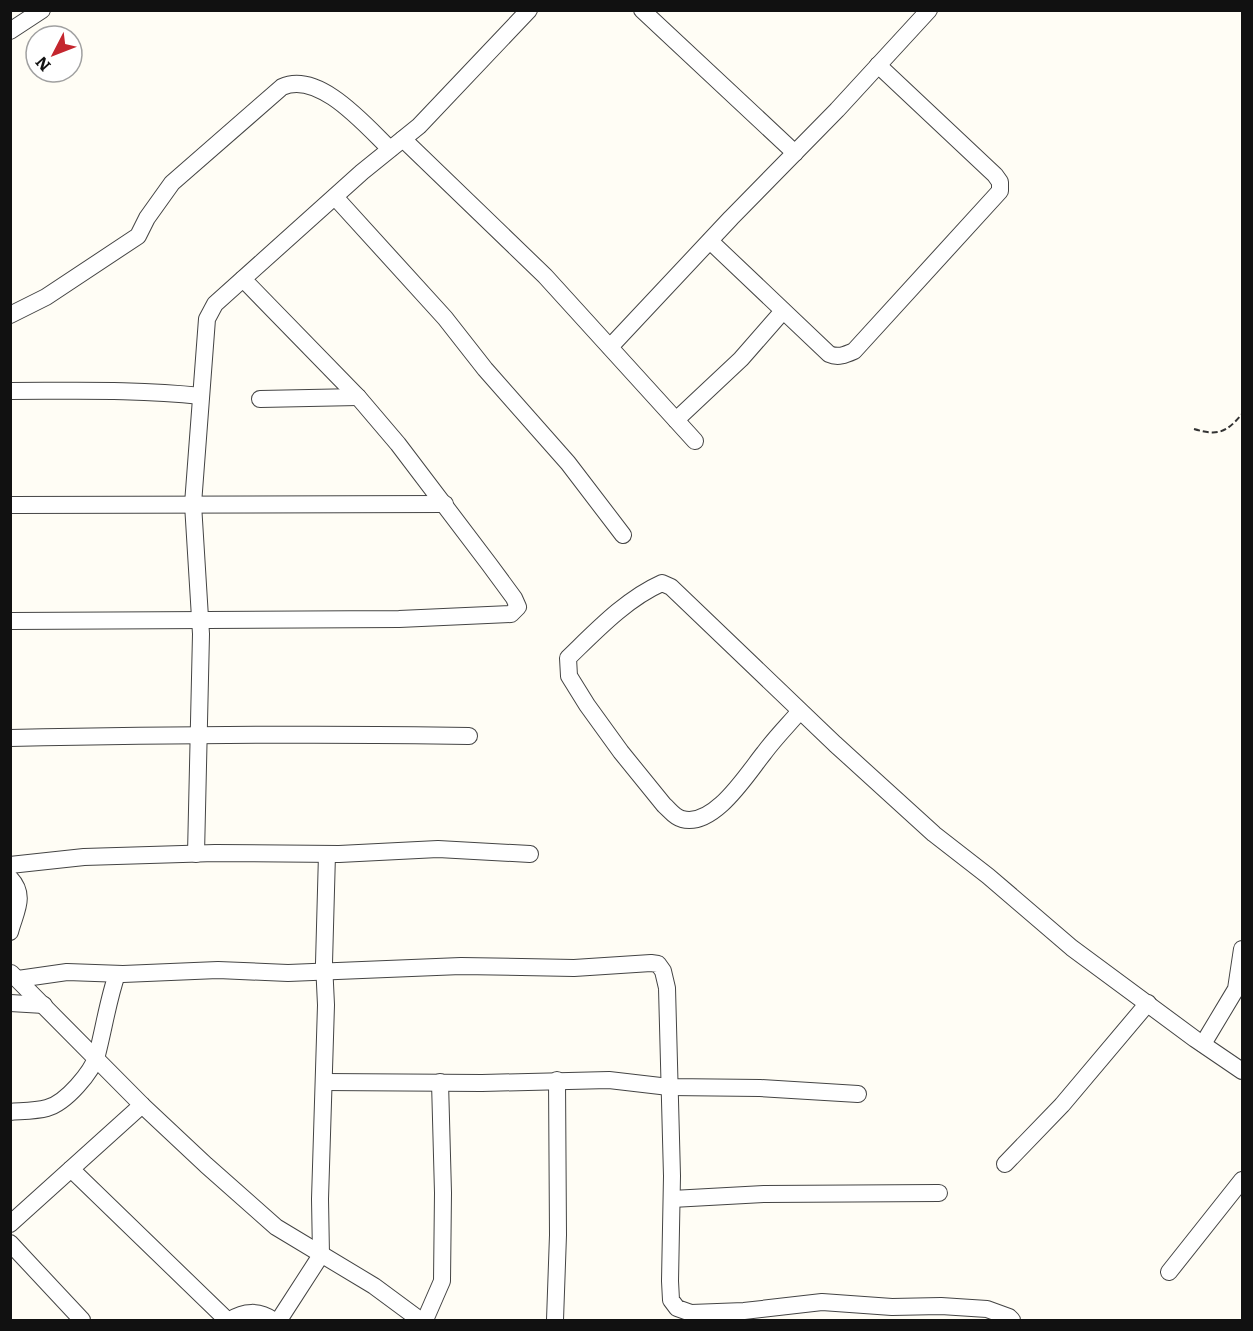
<svg xmlns="http://www.w3.org/2000/svg" width="1253" height="1331" font-family="Literata,serif">
<rect width="100%" height="100%" fill="#fffdf5"/>
<g fill="none" stroke-linecap="round" stroke-linejoin="round">
<!-- minor casing -->
<g stroke="#444" stroke-width="18">
<g id="minor">
<polyline points="642,10 795,153"/>
<polyline points="10,31 42,10"/>
<polyline points="403,139 545,276 695,441"/>
<polyline points="335,197 445,318 485,369 568,463 623,535"/>
<path d="M710 241 829 354C838 358 845 355 854 351L1000 191V182L995 175 878 65"/>
<path d="M10 315 46 297 138 236 147 218 172 183 282 87C319 70 366 126 390 149"/>
<polyline points="610,347 731,218 837,110 929,10"/>
<path d="M10 391C74 391 138 389 201 396"/>
<polyline points="260,399 358,397"/>
<polyline points="676,420 741,359 783,311"/>
<polyline points="10,505 445,504"/>
<polyline points="10,621 399,619 511,614 518,607 514,598 489,564 398,444 358,397 243,279"/>
<path d="M800 711C788 725 775 738 764 753 747 774 714 828 682 819 674 817 670 810 664 805L621 752 587 705 569 676 568 658C596 631 626 599 662 583L671 587 835 744 934 834 988 876 1072 948 1195 1039 1242 1071"/>
<path d="M10 738C163 735 316 733 469 736"/>
<polyline points="196,854 201,634 193,504 207,319 215,304 362,172 419,126 529,10"/>
<polyline points="10,865 84,857 215,853 339,854 438,849 530,854"/>
<path d="M10 878C27 896 15 912 10 932"/>
<polyline points="11,973 142,1105 206,1165 276,1227 374,1286 420,1320"/>
<polyline points="18,979 67,972 123,974 218,970 288,973 461,966 574,968 651,963 658,964 663,971 667,988 672,1176 670,1281 671,1300 677,1308 691,1313 744,1311 822,1302 892,1307 941,1306 987,1309 1009,1317 1012,1320"/>
<polyline points="10,1003 44,1005"/>
<polyline points="1203,1044 1236,989 1242,949"/>
<polyline points="324,1082 482,1083 609,1080 669,1087 760,1088 858,1094"/>
<path d="M10 1112C22 1111 36 1111 47 1108 66 1103 92 1072 97 1055 104 1028 108 1000 117 974"/>
<polyline points="1005,1164 1062,1105 1148,1003"/>
<polyline points="71,1169 227,1320"/>
<polyline points="672,1199 764,1194 939,1193"/>
<polyline points="10,1224 142,1105"/>
<polyline points="10,1243 82,1320"/>
<polyline points="1169,1272 1242,1180"/>
<path d="M230 1320C244 1311 259 1310 273 1320"/>
<polyline points="279,1320 321,1255 320,1199 326,1005 324,963 327,854"/>
<polyline points="425,1320 442,1281 443,1193 440,1082"/>
<polyline points="555,1320 558,1235 557,1080"/>
</g>
</g>
<!-- path -->
<path stroke="#333" stroke-width="2" stroke-dasharray="6 3" stroke-linecap="butt" d="M1194 429C1218 436 1226 433 1242 414"/>
<!-- minor -->
<use href="#minor" stroke="#fff" stroke-width="16"/>
</g>
<!-- border -->
<rect width="1253" height="1331" fill="none" stroke="#111111" stroke-width="24"/>
<!-- north arrow -->
<g transform="translate(54 54) rotate(228)"><circle r="28" fill="#ffffff" stroke="#a0a0a0" stroke-width="1.5"/>
<path d="M0-4.5L10 22L0 15L-10 22Z" fill="#c4262e"/>
<text y="-9" font-size="16" font-weight="bold" text-anchor="middle" fill="#111111">N</text>
</g>
</svg>
